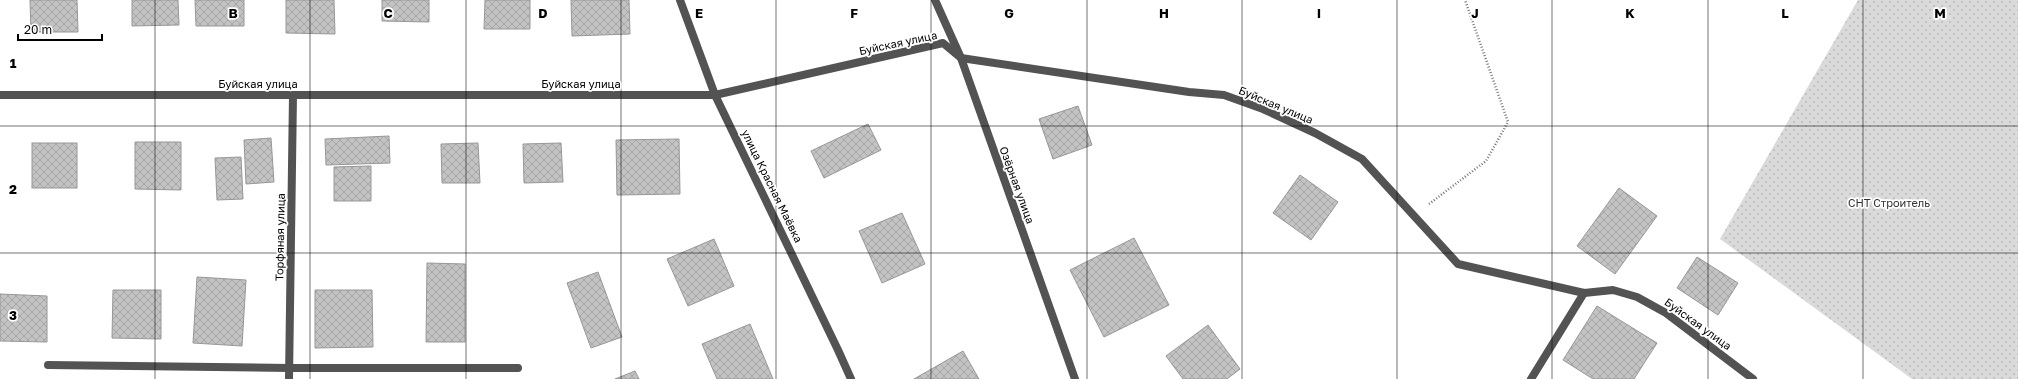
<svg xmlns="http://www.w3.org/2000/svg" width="2018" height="379" font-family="'Golos Text',sans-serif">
<defs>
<pattern id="grass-dots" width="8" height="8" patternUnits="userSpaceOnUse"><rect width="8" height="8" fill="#dadada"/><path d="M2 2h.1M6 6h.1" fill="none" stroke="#b9b9b9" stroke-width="1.8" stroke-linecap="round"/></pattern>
<pattern id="building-cross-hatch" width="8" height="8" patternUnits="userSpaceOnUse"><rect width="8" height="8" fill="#c3c3c3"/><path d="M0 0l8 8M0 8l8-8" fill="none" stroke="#a6a6a6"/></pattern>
</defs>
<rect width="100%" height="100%" fill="#fff"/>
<!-- grass -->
<polygon fill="url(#grass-dots)" points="1858,0 2018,0 2018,379 1912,379 1720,239"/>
<!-- building -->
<g fill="url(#building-cross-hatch)" stroke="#979797">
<polygon points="30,0 77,0 78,32 31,32"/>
<polygon points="132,0 178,0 179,25 132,26"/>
<polygon points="195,0 244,0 244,26 196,26"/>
<polygon points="286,0 334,0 335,34 286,33"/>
<polygon points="382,0 429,0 429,22 382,21"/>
<polygon points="485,0 530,0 530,29 484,29"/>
<polygon points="571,0 629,0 630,34 572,36"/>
<polygon points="1078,106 1092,145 1053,159 1039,119"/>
<polygon points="868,124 881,150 824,178 811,151"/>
<polygon points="389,136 390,163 326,165 325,139"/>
<polygon points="271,138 274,182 246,184 244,140"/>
<polygon points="679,139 680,194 617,195 616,140"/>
<polygon points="135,142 181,142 181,190 135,189"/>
<rect x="32" y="143" width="45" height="45"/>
<polygon points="478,143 480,183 442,183 441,144"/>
<polygon points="561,143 563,182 524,183 523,144"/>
<polygon points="241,157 243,199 217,200 215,158"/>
<polygon points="371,166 371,201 334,201 334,167"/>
<polygon points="1300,175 1338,202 1311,240 1273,213"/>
<polygon points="1619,188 1657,216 1615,274 1577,246"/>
<polygon points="902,213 925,264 882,283 859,231"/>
<polygon points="1134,238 1169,305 1104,337 1070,270"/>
<polygon points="714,239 734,286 688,306 667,259"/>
<polygon points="1697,257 1738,283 1718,315 1677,288"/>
<polygon points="427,263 465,264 465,342 426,342"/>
<polygon points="598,272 622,337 591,348 567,283"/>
<polygon points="197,277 246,280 242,346 193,343"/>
<polygon points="113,290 161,290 161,339 112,338"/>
<polygon points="315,290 372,290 373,347 315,348"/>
<polygon points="0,294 47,296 47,342 0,341"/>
<polygon points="1597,306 1657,343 1634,379 1593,379 1563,360"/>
<polygon points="750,324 773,379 717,379 702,344"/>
<polygon points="1208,325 1240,369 1227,379 1183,379 1166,356"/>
<polygon points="963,351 979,379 914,379"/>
<polygon points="635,371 639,379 615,379"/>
</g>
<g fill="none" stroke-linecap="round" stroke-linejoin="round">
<!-- path -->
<polyline stroke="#757575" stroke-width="2.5" stroke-dasharray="1 2" stroke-linecap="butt" points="1429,204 1486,161 1508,122 1465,0"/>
<!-- minor -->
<g stroke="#535353" stroke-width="8">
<polyline points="680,0 715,95 838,350 851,379"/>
<polyline points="935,0 961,58 1075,379"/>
<polyline points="0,95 715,95 943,43 961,58 1189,92 1224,95 1263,109 1315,133 1362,159 1458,264 1584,293 1613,290 1637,297 1666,313 1753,379"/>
<polyline points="48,365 290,368 518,368"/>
<polyline points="289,379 293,95"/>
<polyline points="1531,379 1584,293"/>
</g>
</g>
<!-- grid -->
<path fill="none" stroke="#000" stroke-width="1" stroke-opacity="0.55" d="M155 0V379M310 0V379M466 0V379M621 0V379M776 0V379M931 0V379M1087 0V379M1242 0V379M1397 0V379M1552 0V379M1708 0V379M1863 0V379M0 126H2018M0 253H2018"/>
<g text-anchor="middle" stroke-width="3.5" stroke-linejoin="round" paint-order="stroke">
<!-- street labels -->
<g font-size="11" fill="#000" stroke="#fff">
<text transform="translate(898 43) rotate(-12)" y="4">Буйская улица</text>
<text x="258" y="88">Буйская улица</text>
<text x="581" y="88">Буйская улица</text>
<text transform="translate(1276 105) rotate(23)" y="4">Буйская улица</text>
<text transform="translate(1017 185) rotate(70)" y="4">Озёрная улица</text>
<text transform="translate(772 186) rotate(64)" y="4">улица Красная Маёвка</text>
<text transform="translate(280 237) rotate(-89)" y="4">Торфяная улица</text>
<text transform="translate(1698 324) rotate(36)" y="4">Буйская улица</text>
</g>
<!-- park labels -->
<g font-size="11" fill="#313131" stroke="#fff">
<text x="1889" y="207">СНТ Строитель</text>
</g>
</g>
<g font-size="13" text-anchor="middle" font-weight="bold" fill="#000" stroke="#fff" stroke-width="3.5" stroke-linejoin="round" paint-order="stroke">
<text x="233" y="18">B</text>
<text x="388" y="18">C</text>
<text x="543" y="18">D</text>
<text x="699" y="18">E</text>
<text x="854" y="18">F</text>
<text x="1009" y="18">G</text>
<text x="1164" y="18">H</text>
<text x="1319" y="18">I</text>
<text x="1475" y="18">J</text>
<text x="1630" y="18">K</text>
<text x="1785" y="18">L</text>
<text x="1940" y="18">M</text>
<text x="13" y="68">1</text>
<text x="13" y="194">2</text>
<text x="13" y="320">3</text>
</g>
<!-- scale -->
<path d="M18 34v6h84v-6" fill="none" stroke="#000000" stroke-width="2"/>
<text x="24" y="34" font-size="12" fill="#000000" stroke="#ffffff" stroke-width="3" paint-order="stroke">20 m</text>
</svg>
